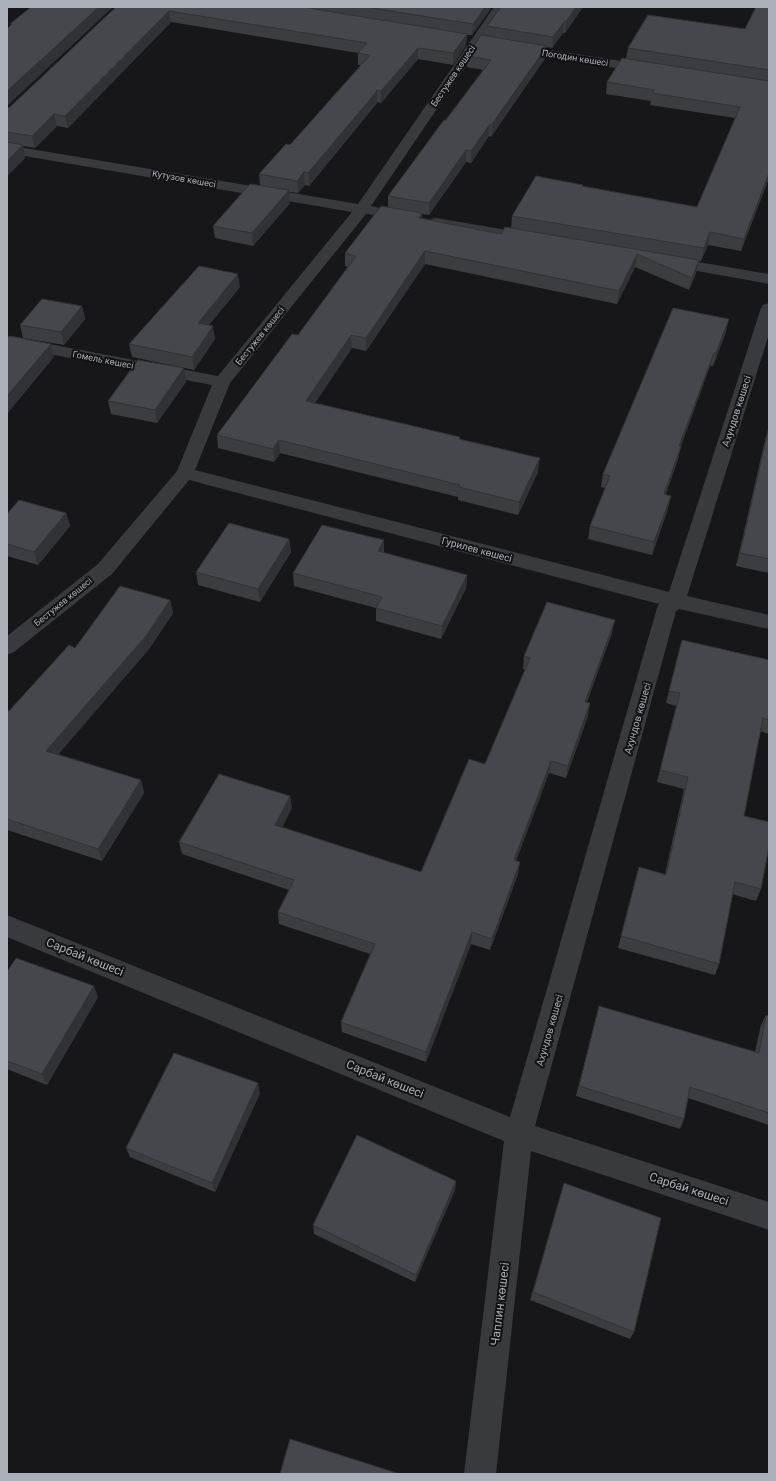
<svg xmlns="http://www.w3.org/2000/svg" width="776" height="1481" font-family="Roboto,sans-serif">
<rect width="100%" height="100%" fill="#171719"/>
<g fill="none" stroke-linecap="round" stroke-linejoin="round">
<!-- street -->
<g fill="#393a3e" fill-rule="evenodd">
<polygon points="494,7 506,7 371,206 380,208 382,211 380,214 375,215 366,214 230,383 195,470 669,592 761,308 763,305 769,303 769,334 687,596 769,615 769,629 679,609 676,611 535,1126 769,1202 769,1230 531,1151 496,1474 464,1474 504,1141 7,937 7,915 510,1117 657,608 659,604 189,480 112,574 14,652 7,655 7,636 98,564 177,471 212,385 7,346 7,336 218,376 352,212 7,153 7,145 358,204"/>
<polygon points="518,45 648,65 652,66 654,69 652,72 648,73 514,52 512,49 514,46"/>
<polygon points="436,218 530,234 535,235 537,238 535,241 530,242 431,225 429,222 431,219"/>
<polygon points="669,257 769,274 769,284 664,265 661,262 664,259"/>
</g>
</g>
<!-- wall -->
<g fill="#3c3d41">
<polygon points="116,7 492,7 472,35 467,35 466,45 453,65 418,59 381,103 377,102 377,103 309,186 305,185 298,193 289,192 290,203 253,246 215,238 213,226 260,185 259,174 290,145 361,65 358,65 358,53 171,22 68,128 57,126 35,148 23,146 25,158 7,176 7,108 10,107"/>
<polygon points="501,7 583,7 565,33 563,33 552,48 547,47 546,57 491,137 489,136 471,163 466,162 429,215 422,214 422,218 501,234 511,228 512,216 583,187 697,207 735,118 650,105 651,101 606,94 607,82 626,58 628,48 745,29 769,7 769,178 741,251 708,245 701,261 699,261 696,273 689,290 635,267 617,304 425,264 366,351 352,348 315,403 460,437 460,440 538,472 518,515 458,500 458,497 280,453 274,462 218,448 217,435 298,335 348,267 345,266 345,253 388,207 388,196 483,70 467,67 467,56 487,36 487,26"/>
<polygon points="240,287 209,325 215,339 194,370 132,357 129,344"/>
<polygon points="82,306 85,319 64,345 23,338 20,325"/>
<polygon points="726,332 713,366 710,366 681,446 678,459 666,494 668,509 652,555 588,539 590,526 605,488 601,487 603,474"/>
<polygon points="184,368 186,382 157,423 111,414 108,401"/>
<polygon points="769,427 769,573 736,566 765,440"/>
<polygon points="66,513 70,526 38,565 7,556 7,514"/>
<polygon points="289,539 291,552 260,602 198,585 196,572"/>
<polygon points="384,540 384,553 467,575 466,588 441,639 376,621 376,608 294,586 293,573"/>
<polygon points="170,600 173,613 149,649 58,754 141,780 144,793 102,861 7,830 7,710 9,711 75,648"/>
<polygon points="612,633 587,702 588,716 566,778 549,773 516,861 518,874 490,950 471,944 426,1062 342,1032 341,1022 370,954 279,924 278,912 289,890 182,854 179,842 290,796 292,808 282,827 421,872 485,764 525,670 523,669 524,656"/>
<polygon points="682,640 769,660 769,734 760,731 744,816 761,889 756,901 732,894 719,964 715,975 618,948 639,867 665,874 684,789 657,782 676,706 666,703"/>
<polygon points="7,972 98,997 47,1085 7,1069"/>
<polygon points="599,1006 755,1052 761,1025 766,1015 769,1016 769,1125 688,1098 684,1119 680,1129 576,1096"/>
<polygon points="260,1093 215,1192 130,1157 126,1148"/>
<polygon points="456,1181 455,1190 415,1282 314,1234 313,1225"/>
<polygon points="564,1183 634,1332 630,1339 530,1300"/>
</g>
<!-- shaded-wall -->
<g fill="#313235">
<polygon points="99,7 113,7 7,106 7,91"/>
<polygon points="485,7 492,7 472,35 473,24"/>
<polygon points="576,7 583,7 565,33 566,22"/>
<polygon points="169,11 171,22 68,128 65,116"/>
<polygon points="564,22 563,33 552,48 553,37"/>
<polygon points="467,34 466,45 453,65 453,53"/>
<polygon points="547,46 546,57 491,137 492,124"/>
<polygon points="418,48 418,59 381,103 381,91"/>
<polygon points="377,91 377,103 309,186 308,173"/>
<polygon points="54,114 57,126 35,148 32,136"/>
<polygon points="490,124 489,136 471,163 471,151"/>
<polygon points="23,145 25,158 7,176 7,161"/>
<polygon points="466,150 466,162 429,215 429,203"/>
<polygon points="304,172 305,185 298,193 297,181"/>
<polygon points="769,173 769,178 741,251 744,239"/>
<polygon points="289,190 290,203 253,246 252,233"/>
<polygon points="422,213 422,225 419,218"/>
<polygon points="710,232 708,245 701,261 704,248"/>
<polygon points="425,251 425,264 366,351 366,338"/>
<polygon points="637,254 635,267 617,304 619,291"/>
<polygon points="699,260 696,273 689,290 692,278"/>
<polygon points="238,274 240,287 200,336 198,323"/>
<polygon points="82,306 85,319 64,345 61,332"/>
<polygon points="729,319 726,332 713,366 716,353"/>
<polygon points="213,326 215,339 194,370 192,357"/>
<polygon points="351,335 352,348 307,414 306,401"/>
<polygon points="51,344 54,357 7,414 7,396"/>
<polygon points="714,353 710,366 676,459 679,446"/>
<polygon points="184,368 186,382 157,423 155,410"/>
<polygon points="279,440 280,453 274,462 273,449"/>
<polygon points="681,446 678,459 661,507 664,494"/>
<polygon points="540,458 538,472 518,515 519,502"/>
<polygon points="671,496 668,509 652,555 654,542"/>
<polygon points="66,513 70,526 38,565 34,552"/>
<polygon points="289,539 291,552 260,602 258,589"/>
<polygon points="384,540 384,553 378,551"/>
<polygon points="467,575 466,588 441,639 442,626"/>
<polygon points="170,600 173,613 149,649 51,763 46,751"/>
<polygon points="615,620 612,633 582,714 585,702"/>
<polygon points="590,703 588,716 566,778 568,766"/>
<polygon points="551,761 549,773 512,872 514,860"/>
<polygon points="141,780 144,793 102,861 98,849"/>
<polygon points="290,796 292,808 277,837 275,825"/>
<polygon points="520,862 518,874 490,950 492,939"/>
<polygon points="472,932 471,944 426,1062 426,1052"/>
<polygon points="94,986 98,997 47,1085 42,1074"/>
<polygon points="258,1083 260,1093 215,1192 212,1183"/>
<polygon points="456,1181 455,1190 415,1282 416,1275"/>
</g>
<!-- building -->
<g fill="#46474c" stroke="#313235">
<polygon points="31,7 99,7 7,91 7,29 12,24 10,24"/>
<polygon points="116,7 303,7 467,34 453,53 418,48 381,91 376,90 377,91 308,173 304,172 297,181 259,174 286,144 290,145 370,55 358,53 367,43 169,11 65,116 54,114 32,136 7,132 7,108 10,107"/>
<polygon points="365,7 485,7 473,24"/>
<polygon points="501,7 576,7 566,22 564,22 553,37 487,26"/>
<polygon points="756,7 769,7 769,70 628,48 648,15 745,29"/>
<polygon points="481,35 547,46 492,124 490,124 471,151 466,150 429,203 388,196 444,120 446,120 491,60 467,56"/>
<polygon points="622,58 769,81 769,173 744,239 710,232 704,248 512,216 536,176 583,185 582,186 697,207 740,107 652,93 654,90 607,82"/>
<polygon points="7,142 23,145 7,161"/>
<polygon points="250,184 289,190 252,233 213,226"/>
<polygon points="381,206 422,213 419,218 501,234 505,227 699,260 692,278 637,254 619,291 425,251 366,338 351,335 306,401 460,437 459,439 540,458 519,502 459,487 460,485 279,440 273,449 217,435 292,334 298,335 356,256 345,253"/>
<polygon points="199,266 238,274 198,323 213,326 192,357 129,344"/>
<polygon points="42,299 82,306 61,332 20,325"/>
<polygon points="673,308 729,319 716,353 714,353 679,446 681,446 664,494 671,496 654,542 590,526 610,476 603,474"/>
<polygon points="10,336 51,344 7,396 7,339"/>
<polygon points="138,360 184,368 155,410 108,401"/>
<polygon points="769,427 769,559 740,553"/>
<polygon points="19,500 66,513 34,552 7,544 7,514"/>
<polygon points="229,523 289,539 258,589 196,572"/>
<polygon points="322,525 384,540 378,551 467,575 442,626 376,608 382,597 293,573"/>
<polygon points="120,586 170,600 146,636 46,751 141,780 98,849 7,819 7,710 9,711 69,645 75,648"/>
<polygon points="547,602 615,620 585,702 590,703 568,766 551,761 514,860 520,862 492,939 472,932 426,1052 341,1022 375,944 278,912 294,880 179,842 219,774 290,796 275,825 421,872 469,759 485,764 530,658 524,656"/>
<polygon points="682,640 769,660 769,720 763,718 744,816 769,822 769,846 761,889 735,882 719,964 621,936 639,867 666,875 688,777 660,770 680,693 669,691"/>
<polygon points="16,958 94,986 42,1074 7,1061 7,972"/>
<polygon points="599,1006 759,1053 766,1015 769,1016 769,1113 690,1087 684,1119 579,1086"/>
<polygon points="174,1053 258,1083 212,1183 126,1148"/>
<polygon points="357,1135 456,1181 416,1275 313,1225"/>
<polygon points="564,1183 661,1218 634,1332 533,1292"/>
<polygon points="290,1439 400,1474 280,1474"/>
</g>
<g text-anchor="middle" stroke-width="4" stroke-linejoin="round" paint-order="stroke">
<!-- far-street labels -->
<g font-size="9" fill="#abafb8" stroke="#121214">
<text transform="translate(575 58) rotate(9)" y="3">Погодин көшесі</text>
<text transform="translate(453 76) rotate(-56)" y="3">Бестужев көшесі</text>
<text transform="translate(184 179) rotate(10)" y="3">Кутузов көшесі</text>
<text transform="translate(260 336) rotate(-51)" y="3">Бестужев көшесі</text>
<text transform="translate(103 360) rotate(11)" y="3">Гомель көшесі</text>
<text transform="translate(63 602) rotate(-39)" y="3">Бестужев көшесі</text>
</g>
<!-- street labels -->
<g font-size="10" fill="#abafb8" stroke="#121214">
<text transform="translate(736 411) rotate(-72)" y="4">Ахундов көшесі</text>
<text transform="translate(477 549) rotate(15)" y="4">Гурилев көшесі</text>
<text transform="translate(637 718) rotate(-74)" y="4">Ахундов көшесі</text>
<text transform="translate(549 1030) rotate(-74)" y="4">Ахундов көшесі</text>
</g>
<!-- near-street labels -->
<g font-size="12" fill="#abafb8" stroke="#121214">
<text transform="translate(85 957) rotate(22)" y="4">Сарбай көшесі</text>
<text transform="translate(385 1079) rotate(22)" y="4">Сарбай көшесі</text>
<text transform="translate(689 1189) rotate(18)" y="4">Сарбай көшесі</text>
<text transform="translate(500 1304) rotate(-83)" y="4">Чаплин көшесі</text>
</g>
</g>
<!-- border -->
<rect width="776" height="1481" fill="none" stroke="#abafb8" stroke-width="16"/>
</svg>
